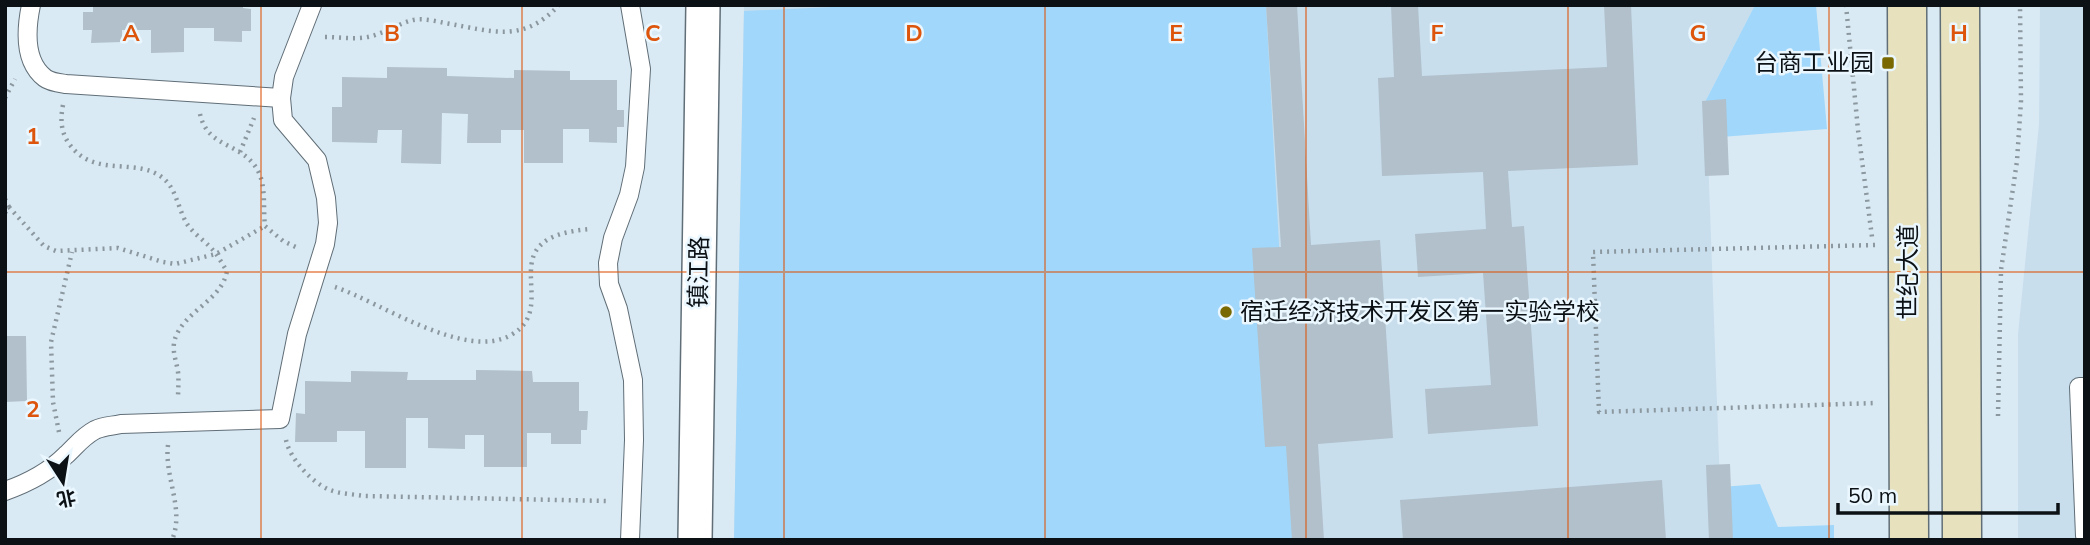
<svg xmlns="http://www.w3.org/2000/svg" width="2090" height="545" font-family="Mulish,'Noto Sans SC',sans-serif">
<rect width="100%" height="100%" fill="#daeaf4"/>
<!-- built -->
<g fill="#c8deed">
<polygon points="744,5 1755,5 1706,100 1722,540 734,540"/>
<polygon points="2040,5 2085,5 2085,540 2018,540 2018,334 2039,124"/>
</g>
<!-- garden -->
<g fill="#a1d7fa">
<polygon points="876,5 1266,5 1295,540 734,540 744,11"/>
<polygon points="1755,5 1816,5 1827,129 1708,138 1706,100"/>
<polygon points="1760,484 1778,527 1834,525 1834,540 1722,540 1721,487"/>
</g>
<!-- building -->
<g fill="#b1c0ca">
<polygon points="93,5 243,5 243,8 251,9 251,31 242,31 242,42 214,41 214,28 184,28 184,52 151,53 151,30 122,30 122,42 91,43 92,30 83,30 83,12 93,12"/>
<polygon points="1266,5 1297,5 1311,245 1380,240 1393,438 1318,444 1324,540 1292,540 1286,446 1265,447 1252,248 1281,247"/>
<polygon points="1391,5 1418,5 1422,76 1607,67 1604,5 1631,5 1638,165 1508,171 1512,227 1524,226 1538,426 1428,434 1425,389 1491,385 1483,273 1418,277 1415,234 1486,229 1483,172 1382,176 1378,78 1394,77"/>
<polygon points="387,67 447,68 447,76 514,78 514,70 570,71 570,80 617,80 617,110 624,110 624,127 617,127 617,143 589,142 589,129 563,129 563,163 524,163 524,130 501,130 501,143 467,143 468,114 442,113 441,164 401,163 402,130 378,130 377,143 332,142 332,107 342,107 342,77 387,78"/>
<polygon points="1726,99 1729,175 1705,176 1702,101"/>
<polygon points="5,336 26,336 27,401 5,402"/>
<polygon points="476,370 532,371 533,382 579,382 579,411 588,411 587,430 581,430 581,444 551,444 551,433 527,433 527,467 484,467 484,435 465,435 465,449 428,448 428,418 406,418 406,468 365,468 365,431 337,431 337,442 295,442 296,413 305,414 305,381 351,382 351,371 408,372 407,380 476,380"/>
<polygon points="1730,464 1733,540 1709,540 1706,465"/>
<polygon points="1662,480 1666,540 1403,540 1400,500"/>
</g>
<g fill="none" stroke-linecap="round" stroke-linejoin="round">
<!-- lane casing -->
<g stroke="#606e77" stroke-width="20">
<g id="lane">
<path d="M31 5C26 29 23 61 45 78 50 82 59 83 66 84L281 98"/>
<polyline points="630,5 641,69 635,167 629,195 613,238 608,263 609,284 618,309 633,380 634,440 630,540"/>
<polyline points="2085,387 2079,387 2085,536"/>
<path d="M5 491C28 483 49 472 66 455 76 446 82 437 95 430 103 426 112 426 121 424L280 419 297 334 325 244 328 223 326 198 317 160 283 120 281 98 284 77 312 5"/>
</g>
</g>
<!-- street casing -->
<g stroke="#606e77" stroke-width="36">
<polyline id="street" points="695,540 703,5"/>
</g>
<!-- secondary casing -->
<g stroke="#606e77" stroke-width="41">
<g id="secondary">
<polyline points="1907,5 1909,540"/>
<polyline points="1960,5 1962,540"/>
</g>
</g>
<!-- path -->
<g stroke="#8c989f" stroke-width="4.5" stroke-dasharray="2 5" stroke-linecap="butt">
<polyline points="1846,5 1858,130 1872,237"/>
<path d="M325 37C343 37 361 41 378 34 390 30 401 23 413 20 423 18 435 21 445 23 492 31 523 44 559 5"/>
<polyline points="5,98 15,79"/>
<path d="M63 105C60 120 61 133 70 145 95 179 138 156 164 179 176 189 178 208 186 222 191 232 204 240 212 249 218 255 222 264 227 271 222 299 189 309 177 334 170 348 176 358 178 372 179 381 178 390 178 399"/>
<path d="M200 114C208 150 245 142 259 173 266 188 263 210 265 226L283 241 300 249"/>
<polyline points="240,152 254,118"/>
<polyline points="5,199 9,207 5,213"/>
<polyline points="9,207 44,246 56,251 118,248 163,262 175,264 216,254 265,226"/>
<polyline points="1875,245 1593,252 1599,412 1876,403"/>
<path d="M335 287C380 302 465 361 511 335 564 306 484 236 592 229"/>
<polyline points="1998,416 2001,270 2017,161 2021,101 2020,5"/>
<polyline points="59,432 53,402 51,342 72,252"/>
<path d="M286 440C290 459 312 483 330 490 340 494 353 494 364 496L609 501"/>
<path d="M168 445C164 477 185 509 172 540"/>
</g>
<!-- lane -->
<use href="#lane" stroke="#fff" stroke-width="18"/>
<!-- street -->
<use href="#street" stroke="#fff" stroke-width="33"/>
<!-- secondary -->
<use href="#secondary" stroke="#e7e1be" stroke-width="38"/>
</g>
<!-- grid -->
<path fill="none" stroke="#dd550c" stroke-width="2" stroke-opacity="0.55" d="M261 5V540M522 5V540M784 5V540M1045 5V540M1306 5V540M1568 5V540M1829 5V540M5 272H2085"/>
<!-- markers -->
<g fill="#7a6900" stroke="#eaf7ff" stroke-width="2.5">
<rect x="1881" y="56" width="14" height="14" rx="3.5"/>
<circle cx="1226" cy="312" r="7"/>
</g>
<g text-anchor="middle" stroke-width="5" stroke-linejoin="round" paint-order="stroke">
<!-- poi labels -->
<g font-size="24" fill="#0c1115" stroke="#eaf7ff" text-anchor="end">
<text x="1874" y="71">台商工业园</text>
<text x="1240" y="320" text-anchor="start">宿迁经济技术开发区第一实验学校</text>
</g>
<!-- street labels -->
<g font-size="24" fill="#0c1115" stroke="#eaf7ff">
<text transform="translate(699 272) rotate(-89)" y="8">镇江路</text>
<text transform="translate(1908 272) rotate(-90)" y="8">世纪大道</text>
</g>
</g>
<g font-size="23" text-anchor="middle" font-weight="bold" fill="#dd550c" stroke="#eaf7ff" stroke-width="5" stroke-linejoin="round" paint-order="stroke">
<text x="131" y="41">A</text>
<text x="392" y="41">B</text>
<text x="653" y="41">C</text>
<text x="914" y="41">D</text>
<text x="1176" y="41">E</text>
<text x="1437" y="41">F</text>
<text x="1698" y="41">G</text>
<text x="1959" y="41">H</text>
<text x="33" y="144">1</text>
<text x="33" y="417">2</text>
</g>
<!-- border -->
<rect width="2090" height="545" fill="none" stroke="#0c1115" stroke-width="14"/>
<!-- north arrow -->
<g transform="translate(63 482) rotate(168)" stroke="#eaf7ff" stroke-width="5" paint-order="stroke">
<path d="M0-5L12 26L0 18L-12 26Z" fill="#0c1115"/>
<text y="-10" font-size="19" font-weight="bold" text-anchor="middle" fill="#0c1115">北</text>
</g>
<!-- scale -->
<path d="M1838 503v10h220v-10" fill="none" stroke="#0c1115" stroke-width="3.5"/>
<text x="1848" y="503" font-size="21" fill="#0c1115" stroke="#eaf7ff" stroke-width="5" paint-order="stroke">50 m</text>
</svg>
